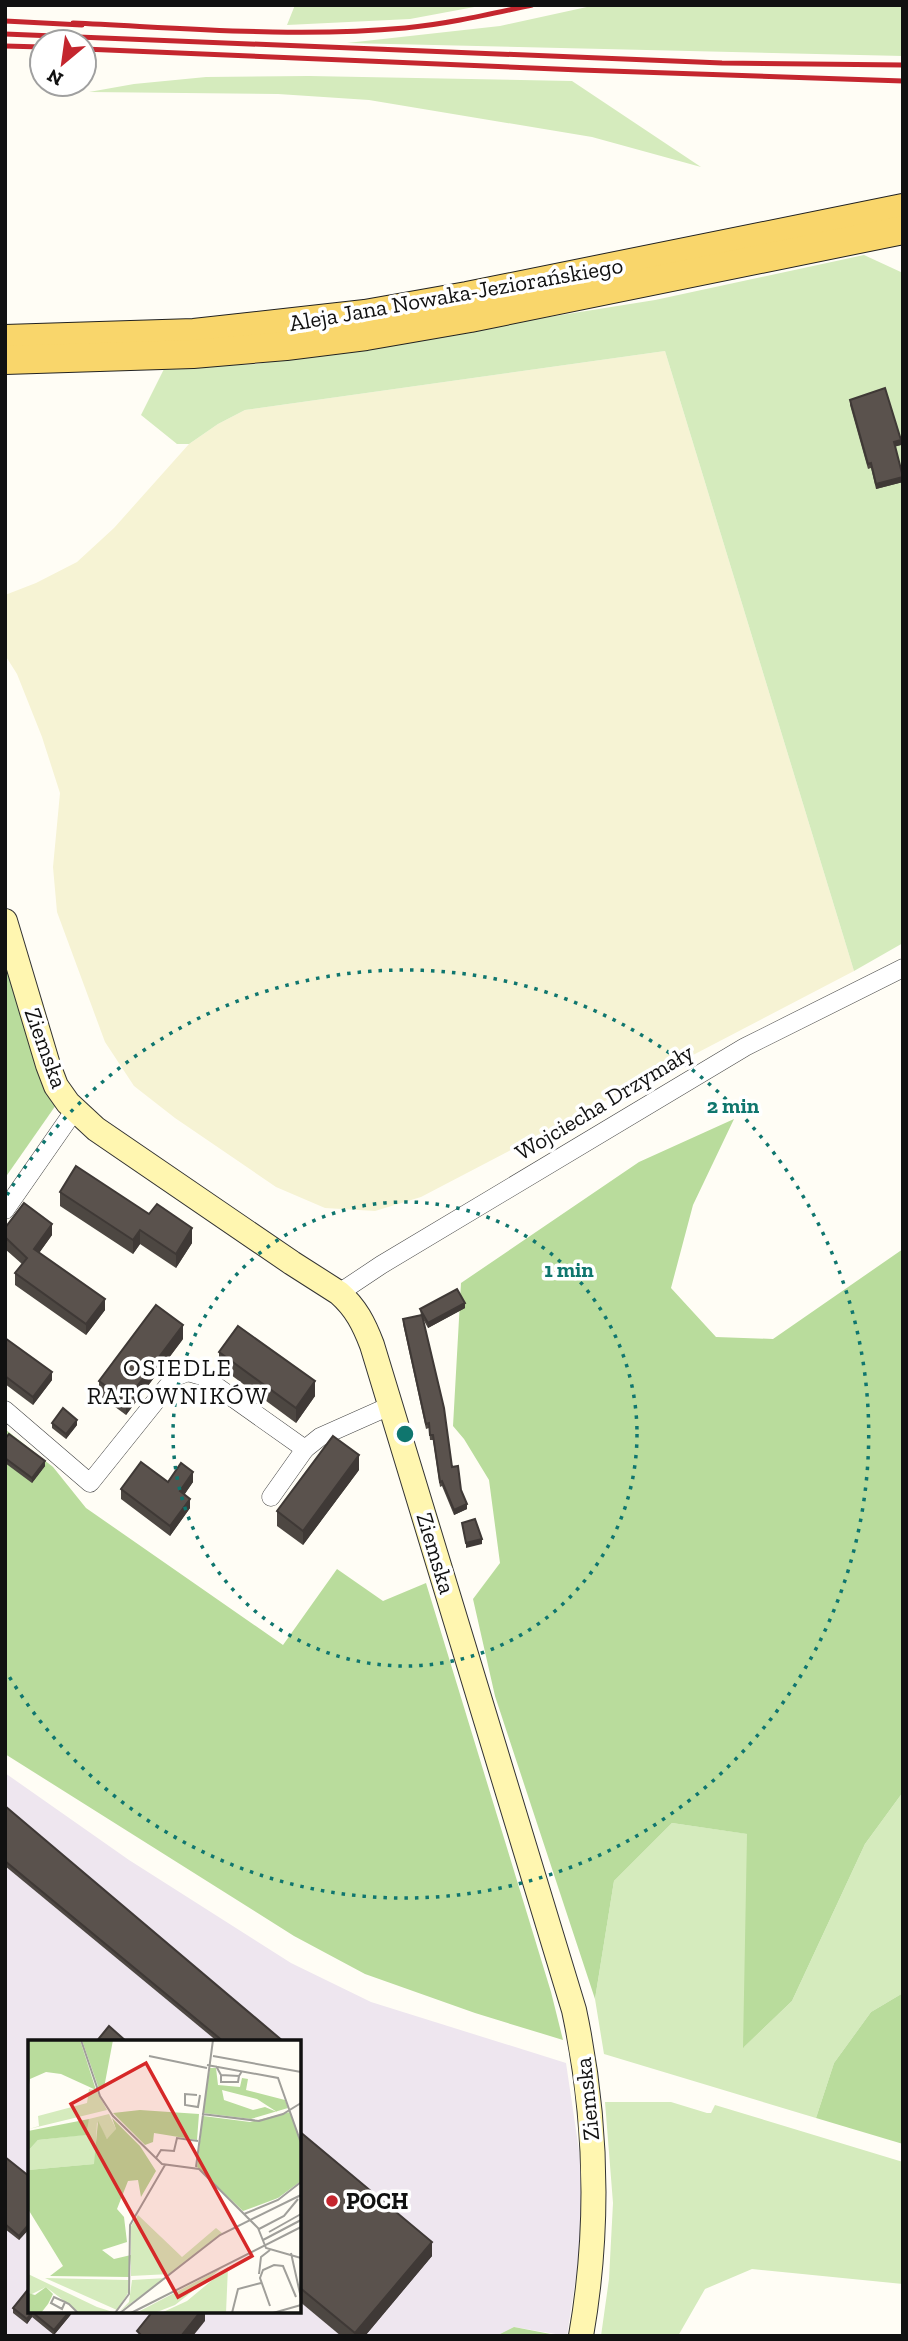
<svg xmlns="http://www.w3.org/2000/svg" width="908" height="2341" font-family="'Zilla Slab',serif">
<rect width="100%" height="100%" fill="#fffdf5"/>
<!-- industrial -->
<path fill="#eee6ef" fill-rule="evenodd" d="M5 1773 129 1860 291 1963 371 2002 566 2063 587 2204 567 2336 514 2327 496 2336H5ZM30 2042H299V2311H30Z"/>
<!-- farmland -->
<polygon fill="#f6f3d4" points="665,351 854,971 421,1197 375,1211 325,1208 276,1187 175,1118 134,1086 105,1042 57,912 53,867 60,793 42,737 17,674 5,655 5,595 36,583 77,562 114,528 189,444 218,424 245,410"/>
<!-- green -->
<g fill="#d5ebbd">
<polygon points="295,5 485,5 410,19 287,25"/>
<polygon points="596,5 903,5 903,56 347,43 500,26"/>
<polygon points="309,76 572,81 701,167 592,137 369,100 278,94 89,92 134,84 206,77"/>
<polygon points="864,255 903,273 903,943 854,971 665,351 245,410 218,424 189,444 177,444 141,415 164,369 256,364 655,300"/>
<polygon points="903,1792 903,1993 871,2012 834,2063 816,2118 604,2054 595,1999 614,1881 672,1823 748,1834 744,2047 792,2001 865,1844"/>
<polygon points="605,2102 671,2102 707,2113 711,2113 715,2105 903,2162 903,2284 752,2269 705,2289 678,2336 601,2336 609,2279 613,2203"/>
</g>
<!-- forest -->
<g fill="#b9dc9c">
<polygon points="5,942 56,1105 5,1178"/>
<polygon points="734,1119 693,1205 671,1288 716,1337 773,1339 903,1249 903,1792 865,1844 792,2001 743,2048 747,1834 672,1823 614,1881 595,1999 495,1696 473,1599 500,1563 489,1480 464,1439 453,1426 461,1283 639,1162"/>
<polygon points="5,1429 53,1467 86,1508 283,1645 337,1569 383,1601 426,1583 551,1992 563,2040 475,2013 365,1974 294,1936 5,1754"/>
<polygon points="903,1993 903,2144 816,2118 834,2063 871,2012"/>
<polygon points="514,2327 561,2336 496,2336"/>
</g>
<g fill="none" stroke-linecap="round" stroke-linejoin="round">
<!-- street casing -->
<g stroke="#444" stroke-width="19">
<g id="street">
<polyline points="5,1210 74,1111"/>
<polyline points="339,1293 381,1265 745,1047 903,968"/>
<polyline points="5,1410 90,1483 175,1377 188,1372 202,1376 305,1449 320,1437 392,1405"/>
<polyline points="271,1497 305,1449"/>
</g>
</g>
<!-- secondary casing -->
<g stroke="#333" stroke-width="26">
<path id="secondary" d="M5 921 48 1065 56 1086 68 1103 96 1129 292 1263 339 1293C356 1308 364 1324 372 1345L574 2010C597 2118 600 2227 581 2336"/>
</g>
<!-- primary casing -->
<g stroke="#222" stroke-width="30">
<g id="primary">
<polyline points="5,339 194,333 365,314 467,296 903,208"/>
<polyline points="5,360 193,354 286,346 366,336 470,318 903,230"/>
</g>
</g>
<!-- street -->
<use href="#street" stroke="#fff" stroke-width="18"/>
<!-- secondary -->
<use href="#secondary" stroke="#fff6b0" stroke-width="24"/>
<!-- primary -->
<use href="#primary" stroke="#f9d66b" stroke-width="28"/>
<!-- rail -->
<g stroke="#c4262e" stroke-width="5">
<polyline points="5,21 82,25"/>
<path d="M73 23C184 28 295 38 405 28 448 24 490 14 532 5"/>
<polyline points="5,34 722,63 903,65"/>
<polyline points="5,46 42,47"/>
<polyline points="84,49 580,70 903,81"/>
</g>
</g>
<!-- wall -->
<g fill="#4d4742">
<polygon points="850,400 901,445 895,446 903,482 876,489 871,468 868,469 850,405"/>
<polygon points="60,1192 192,1243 176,1268 140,1244 133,1254 60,1206"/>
<polygon points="5,1228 52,1235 39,1253 105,1310 86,1335 15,1285 15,1273 22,1264 5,1249"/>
<polygon points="465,1308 428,1328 423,1319 452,1467 461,1490 467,1509 454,1515 442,1486 440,1487 433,1440 430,1440 429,1428 426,1429 403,1324 403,1319 421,1316 420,1309"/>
<polygon points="5,1338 52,1380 33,1405 5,1384"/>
<polygon points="183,1339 126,1415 99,1395 99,1381"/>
<polygon points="219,1352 315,1396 296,1423 219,1366"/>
<polygon points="52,1423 77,1425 66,1439 52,1428"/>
<polygon points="5,1439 45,1466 32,1483 5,1463"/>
<polygon points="359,1470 303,1545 277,1526 277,1511"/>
<polygon points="168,1482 193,1482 184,1495 190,1508 170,1536 121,1499 121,1489"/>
<polygon points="5,1806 284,2042 218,2042 5,1866"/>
<polygon points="299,2131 432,2256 365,2336 341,2336 299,2301"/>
<polygon points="5,2157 30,2177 30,2228 19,2240 5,2229"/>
<polygon points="13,2308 73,2311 73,2312 54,2335 32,2317 27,2324 13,2313"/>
</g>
<!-- shaded-wall -->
<g fill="#3f3936">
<polygon points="901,440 901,445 894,447 894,442"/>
<polygon points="903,477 903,482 876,489 876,484"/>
<polygon points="52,1224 52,1235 34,1260 34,1249"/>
<polygon points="192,1228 192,1243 176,1268 176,1254"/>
<polygon points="140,1230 140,1244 133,1254 133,1240"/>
<polygon points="105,1299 105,1310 86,1335 86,1324"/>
<polygon points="465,1303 465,1308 428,1328 428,1323"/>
<polygon points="183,1325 183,1339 126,1415 126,1401"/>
<polygon points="52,1372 52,1380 33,1405 33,1397"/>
<polygon points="315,1381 315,1396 296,1423 296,1408"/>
<polygon points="77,1420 77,1425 66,1439 66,1434"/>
<polygon points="359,1455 359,1470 303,1545 303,1531"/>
<polygon points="45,1461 45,1466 32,1483 32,1478"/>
<polygon points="193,1472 193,1482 180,1501 180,1491"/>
<polygon points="190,1499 190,1508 170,1536 170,1526"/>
<polygon points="467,1504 467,1509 454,1515 454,1510"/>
<polygon points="482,1539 482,1544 466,1548 466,1543"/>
<polygon points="30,2223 30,2228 19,2240 19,2236"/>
<polygon points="432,2242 432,2256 365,2336 355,2336 355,2333"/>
<polygon points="70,2311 73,2311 73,2312 54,2335 54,2330"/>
<polygon points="201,2311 205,2311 205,2321 193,2336 181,2336"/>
<polygon points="32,2312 32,2317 27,2324 27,2319"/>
</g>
<!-- building -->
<g fill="#5a524d" stroke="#3f3936" stroke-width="2">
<polygon points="885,388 901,440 894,442 903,477 876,484 871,463 868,464 850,400"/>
<polygon points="76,1166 149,1214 157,1204 192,1228 176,1254 140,1230 133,1240 60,1192"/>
<polygon points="24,1203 52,1224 34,1249 105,1299 86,1324 15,1273 27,1258 5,1237 5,1228"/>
<polygon points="457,1289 465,1303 428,1323 420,1309"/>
<polygon points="156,1305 183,1325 126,1401 99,1381"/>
<polygon points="422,1315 444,1408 452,1467 458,1466 461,1490 467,1504 454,1510 442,1481 440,1482 433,1435 430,1435 429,1423 426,1424 403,1319"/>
<polygon points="238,1326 315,1381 296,1408 219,1352"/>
<polygon points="5,1338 52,1372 33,1397 5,1376"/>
<polygon points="63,1408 77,1420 66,1434 52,1423"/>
<polygon points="9,1434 45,1461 32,1478 5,1458 5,1439"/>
<polygon points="333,1436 359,1455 303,1531 277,1511"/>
<polygon points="141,1462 168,1482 181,1463 193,1472 180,1491 190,1499 170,1526 121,1489"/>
<polygon points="475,1519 482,1539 466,1543 462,1523"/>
<polygon points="5,1806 284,2042 224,2042 5,1861"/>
<polygon points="109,2026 127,2042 96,2042"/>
<polygon points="299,2131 432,2242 355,2333 299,2287"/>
<polygon points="5,2157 30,2177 30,2223 19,2236 5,2224"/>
<polygon points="30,2287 30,2311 70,2311 54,2330 32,2312 27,2319 13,2308"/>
<polygon points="153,2311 201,2311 181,2336 142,2336 137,2331"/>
</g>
<!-- distance rings -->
<g fill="none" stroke="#0f766e" stroke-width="3.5" stroke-dasharray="3.5 7">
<circle cx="405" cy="1434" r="232"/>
<path d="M7 1195A464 464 0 1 1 7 1673"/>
</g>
<!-- markers -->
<circle fill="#c4262e" stroke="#fff" stroke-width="2.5" cx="332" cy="2201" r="7"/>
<g text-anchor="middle" stroke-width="7" stroke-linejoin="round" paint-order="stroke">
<!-- street labels -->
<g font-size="23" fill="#111" stroke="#fff">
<text transform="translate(456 294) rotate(-10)" y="8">Aleja Jana Nowaka-Jeziorańskiego</text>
<text transform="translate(46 1048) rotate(70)" y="8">Ziemska</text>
<text transform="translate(604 1102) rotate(-31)" y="8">Wojciecha Drzymały</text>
<text transform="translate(436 1553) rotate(73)" y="8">Ziemska</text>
<text transform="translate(587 2099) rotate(-96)" y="8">Ziemska</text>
</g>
<!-- poi labels -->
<g font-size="23" font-weight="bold" fill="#111" stroke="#fff" text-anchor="start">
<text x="346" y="2209">POCH</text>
</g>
<!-- neighbourhood labels -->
<g font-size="24" letter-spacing="2" fill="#111" stroke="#fff">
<text x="178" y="1376">OSIEDLE<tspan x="178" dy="28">RATOWNIKÓW</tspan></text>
</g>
</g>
<!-- overview -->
<g transform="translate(28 2040)">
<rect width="273" height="273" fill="#fffdf5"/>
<path d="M61 49 68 50 79 70 1 89 11 86 10 76 59 63ZM81 74 88 89 86 96 79 99 69 82 67 124 0 130V111L10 100 54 95 61 79ZM110 175 154 217 188 188 194 193 142 234 103 236V186ZM200 227 198 273H133L159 261ZM194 228 147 265 129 272 108 273ZM0 234 69 267 85 272 52 273 18 247 2 255ZM17 238 101 240 100 253 89 270ZM138 238 92 271 101 262 104 240Z" fill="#d5ebbd"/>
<path d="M0 0H52L68 50 33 34 18 32 2 39 0 50ZM54 0H85L76 48 71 49ZM182 28H188L190 45 212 47 214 38 220 39 218 50 257 60 260 68 223 79 175 73ZM194 50 229 59 249 72 237 67 225 70 196 60ZM112 70 171 74 169 100 126 93 125 102 117 105 85 73ZM262 72 273 104V141L250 158 215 171 169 127 175 76 222 82ZM84 78 112 106 128 131 113 157 110 140 100 141 89 169 96 177 99 202 74 210 86 219 103 215 101 237 22 236 35 226 0 169V130L66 124 70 81 79 99 88 89ZM61 79 58 95 10 100 0 111V91ZM18 247 25 254 20 264 13 273H0V253L7 255Z" fill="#b9dc9c" fill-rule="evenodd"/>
<path fill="none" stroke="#a09f9a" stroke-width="2" d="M53 0 72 56 85 76 134 124 171 129 230 188 238 208 273 218M121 16 179 28M185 16 273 32M179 25 250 38 273 103M188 26 193 35 211 36 214 31M193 35V42H210L211 36M169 55 157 54V65L170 67 172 55M174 74 231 81 255 74 273 63M128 118 133 110 146 111 149 98 170 101M168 127 185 0M216 174 250 160 273 142M231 189 256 176 270 159M241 192 273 174M235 200 273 180M263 213 273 258M231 234 233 217 242 210M37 262 34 269 23 263 26 257 37 262 41 264 50 273M242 266 232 238 235 230 246 225 255 226 268 257M87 273 101 254 102 185 137 125M92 273 192 195 273 155M103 273 273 187M204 273 210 249 233 243M245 273 273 265"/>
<path fill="#d62828" fill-opacity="0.15" stroke="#d62828" stroke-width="3.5" d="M118 23 224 216 150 257 43 64Z"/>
<rect width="273" height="273" fill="none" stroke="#111" stroke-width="3.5"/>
</g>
<circle cx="405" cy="1434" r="10" fill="#0f766e" stroke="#fff" stroke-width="3.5"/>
<g font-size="21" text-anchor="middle" font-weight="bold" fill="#0f766e" stroke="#fff" stroke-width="7" stroke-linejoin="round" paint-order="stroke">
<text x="733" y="1113">2 min</text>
<text x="569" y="1277">1 min</text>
</g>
<!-- border -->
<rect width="908" height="2341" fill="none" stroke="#111111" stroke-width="14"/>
<!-- north arrow -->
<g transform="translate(63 63) rotate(209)"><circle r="33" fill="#ffffff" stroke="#a0a0a0" stroke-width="2"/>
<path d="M0-5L12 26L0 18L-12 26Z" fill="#c4262e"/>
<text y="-10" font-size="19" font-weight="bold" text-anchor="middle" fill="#111111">N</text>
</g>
</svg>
